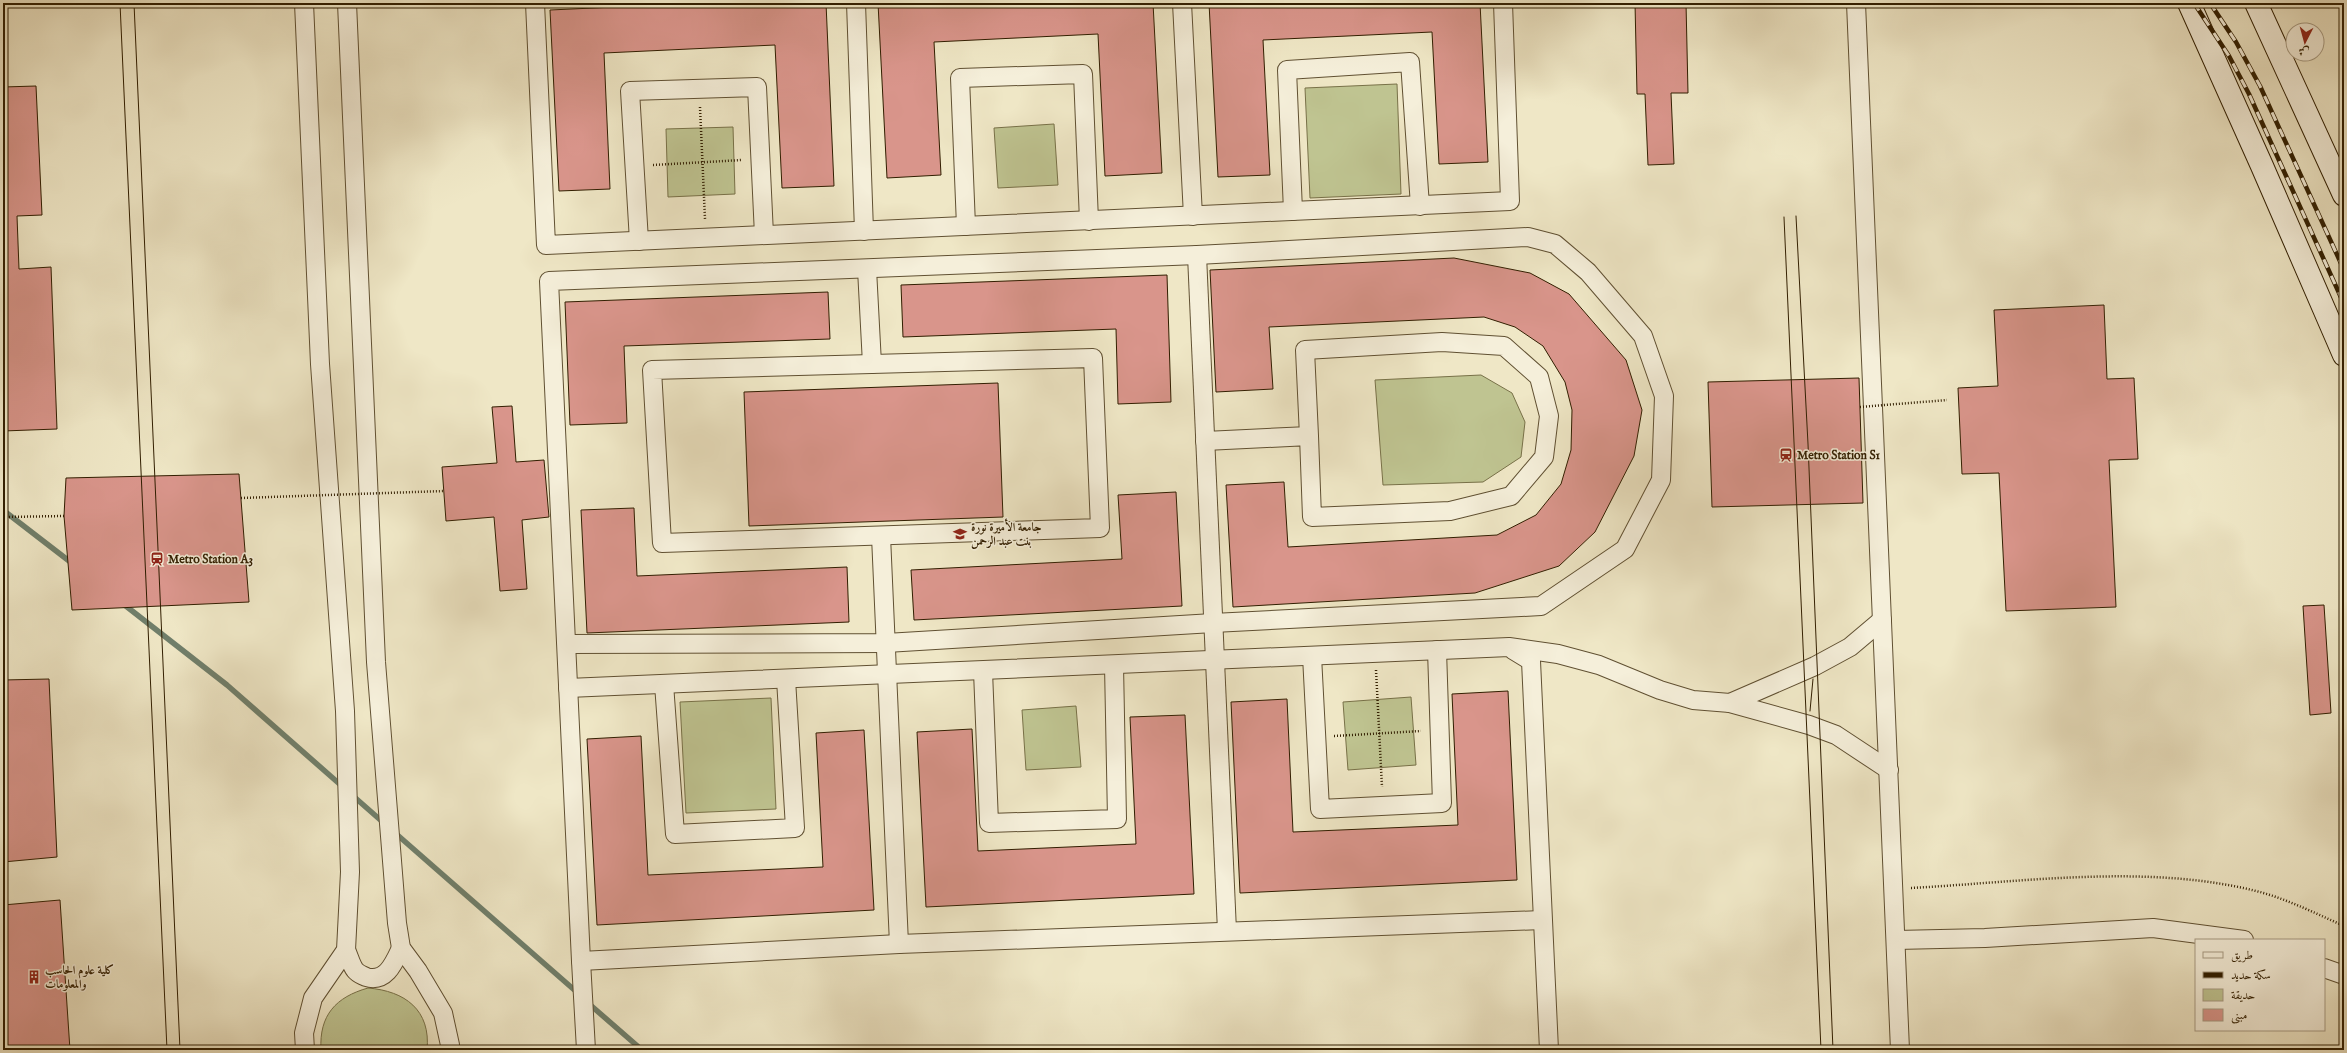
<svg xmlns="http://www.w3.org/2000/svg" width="2347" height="1053" font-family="'IM FELL English',Amiri,serif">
<rect width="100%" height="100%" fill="#efe7c6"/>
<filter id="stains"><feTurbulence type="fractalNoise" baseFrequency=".005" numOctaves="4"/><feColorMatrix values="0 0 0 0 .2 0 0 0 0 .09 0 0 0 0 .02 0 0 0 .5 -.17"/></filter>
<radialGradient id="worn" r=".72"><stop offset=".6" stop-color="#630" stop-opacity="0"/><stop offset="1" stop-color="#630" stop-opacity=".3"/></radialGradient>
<!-- green -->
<g fill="#bfc491" stroke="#787148">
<polygon points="1397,84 1401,194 1310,198 1305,88"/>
<polygon points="1054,124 1058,185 998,188 994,128"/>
<polygon points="733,127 735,194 668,197 666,129"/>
<polygon points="1481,375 1512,393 1525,422 1521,457 1483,482 1383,485 1375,380"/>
<polygon points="1411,697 1416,765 1348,770 1343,702"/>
<polygon points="771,698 776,809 686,813 680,702"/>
<polygon points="1076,706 1081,767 1026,770 1022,710"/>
<path d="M368 988C405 991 431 1010 427 1050H321C319 1015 336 997 368 988Z"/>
</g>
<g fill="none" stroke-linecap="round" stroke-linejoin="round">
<!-- stream -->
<g stroke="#707f6b" stroke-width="5.5">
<polyline points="3,510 73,564"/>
<polyline points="122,603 227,685 343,787"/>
<polyline points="352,795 385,824"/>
<polyline points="394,832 579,994"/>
<polyline points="588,1003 642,1050"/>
</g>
</g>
<!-- building -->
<g fill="#d9958b" stroke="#311e00">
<polygon points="701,3 826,3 834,186 782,188 775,45 604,53 610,189 559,191 550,10"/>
<polygon points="878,3 1153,3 1162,173 1105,176 1098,34 934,42 941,175 887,178"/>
<polygon points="1209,3 1480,3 1488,162 1439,164 1432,32 1263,40 1270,175 1218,177"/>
<polygon points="1635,3 1686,3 1688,93 1671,93 1674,164 1648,165 1645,94 1637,94"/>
<polygon points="36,86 42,215 17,216 19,269 51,267 57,429 3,431 3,87"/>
<polygon points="1454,258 1530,273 1569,294 1626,360 1642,410 1634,456 1595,532 1559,566 1475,593 1233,607 1226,485 1284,482 1288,547 1497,535 1536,515 1561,484 1571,450 1572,410 1565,382 1543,346 1515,327 1484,317 1269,327 1273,389 1216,392 1210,270"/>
<polygon points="1167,275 1171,402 1118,404 1116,329 903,337 901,285"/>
<polygon points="828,292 830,339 624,346 627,423 570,425 565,302"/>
<polygon points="2104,305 2107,379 2134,378 2138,459 2109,460 2116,607 2006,611 1999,473 1962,474 1958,388 1998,386 1994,310"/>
<polygon points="1859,378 1863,503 1712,507 1708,382"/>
<polygon points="998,383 1003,517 749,526 744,392"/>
<polygon points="512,406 516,462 544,460 549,517 522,520 527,589 500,591 494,517 446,521 442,467 497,463 492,407"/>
<polygon points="239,474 249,602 72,610 64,516 66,478"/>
<polygon points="1176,492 1182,606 914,620 911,570 1122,559 1118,495"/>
<polygon points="634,508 637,576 847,567 849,622 587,633 581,510"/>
<polygon points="2324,605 2331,713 2310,715 2303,606"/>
<polygon points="49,679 57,857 3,862 3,680"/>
<polygon points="1508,691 1517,880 1240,893 1231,702 1287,699 1293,832 1458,825 1452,694"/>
<polygon points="1185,715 1194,894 926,907 917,732 972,729 978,851 1136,844 1130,717"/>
<polygon points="864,730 874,910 597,925 587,739 641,736 648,875 823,867 816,733"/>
<polygon points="60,900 70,1050 3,1050 3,905"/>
</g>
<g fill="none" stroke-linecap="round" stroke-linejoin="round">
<!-- street casing -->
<g stroke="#605032" stroke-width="20">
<g id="street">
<polyline points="304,3 320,364 345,711 350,872 346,950 313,998 304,1033 305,1050"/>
<polyline points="347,3 376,662 397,923 401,948 418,971 443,1013 450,1045 449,1050"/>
<polyline points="535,3 546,245 1510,201 1503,3"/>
<polyline points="856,3 864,231"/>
<polyline points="1182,3 1193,216"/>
<polyline points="1856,3 1900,1050"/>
<polyline points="1293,211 1287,70 1410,62 1420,206"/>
<polyline points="966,226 960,78 1083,74 1089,221"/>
<polyline points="639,241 630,91 757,87 764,235"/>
<polyline points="1197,255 1227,931"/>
<polyline points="867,269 872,364"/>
<polygon points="1093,358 1100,528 662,543 652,370"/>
<polyline points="1205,441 1309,436 1312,517 1450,511 1511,496 1544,457 1549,416 1539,377 1504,346 1442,342 1305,350 1309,436"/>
<polyline points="881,536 899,944"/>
<polyline points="566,644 886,643 1213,623 1541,606 1625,549 1661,480 1664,396 1643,336 1588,272 1555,244 1528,237 1197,255 549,281 581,961 586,1050"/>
<polyline points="1513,650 1531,661 1549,1050"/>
<polyline points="1312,656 1320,809 1442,803 1437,650"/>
<polyline points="983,671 989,823 1117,819 1114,665"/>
<polyline points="664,684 675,834 795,828 786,679"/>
<polyline points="568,688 1509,647 1558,654 1599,665 1660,690 1693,700 1730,703 1809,725 1836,735 1889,770"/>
<polyline points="1730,703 1815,666 1850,647 1882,620"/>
<polyline points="1896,940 1985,938 2153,928 2244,940"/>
<path d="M346 950C349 956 351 965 355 970 358 974 362 975 366 977 386 983 394 963 401 948"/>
<polyline points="581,961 899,944 1542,920"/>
<polyline points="2324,968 2344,975"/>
</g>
</g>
<!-- secondary casing -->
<g stroke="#311e00" stroke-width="24">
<g id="secondary">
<polyline points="2189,3 2262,166 2344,355"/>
<polyline points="2256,3 2344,195"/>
</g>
</g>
<!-- path -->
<g stroke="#311e00" stroke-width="2.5" stroke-dasharray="1 2" stroke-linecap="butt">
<polyline points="700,107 705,219"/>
<polyline points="653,165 742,160"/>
<polyline points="3,517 64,516"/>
<polyline points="1376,670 1382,787"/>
<polyline points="1334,736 1421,731"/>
<path d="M1911 888C2024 882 2149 863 2260 892 2289 900 2317 914 2344 926"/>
</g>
<!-- street -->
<use href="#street" stroke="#f5efda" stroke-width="18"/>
<!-- secondary -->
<use href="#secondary" stroke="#f5efda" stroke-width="22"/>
<!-- tram -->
<g stroke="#311e00" stroke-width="1">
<polyline points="120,3 167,1050"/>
<polyline points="134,3 180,1050"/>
<polyline points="1796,216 1808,444 1833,1050"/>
<polyline points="1784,217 1821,1050"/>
<polyline points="1810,711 1813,679"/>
</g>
<!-- rail casing -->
<g stroke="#311e00" stroke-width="4.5">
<g id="rail">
<polyline points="2194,3 2229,56 2249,94 2344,304"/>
<polyline points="2210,3 2236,42 2260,86 2344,270"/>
</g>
</g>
<!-- rail -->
<use href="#rail" stroke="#f5efda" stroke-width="3" stroke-dasharray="9" stroke-linecap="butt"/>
<!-- path-bridge -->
<g stroke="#311e00" stroke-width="2.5" stroke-dasharray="1 2" stroke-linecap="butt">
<polyline points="1860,407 1947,400"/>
<polyline points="241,498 444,491"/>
</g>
</g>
<!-- icons -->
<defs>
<g id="station-bare" transform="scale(1.08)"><path d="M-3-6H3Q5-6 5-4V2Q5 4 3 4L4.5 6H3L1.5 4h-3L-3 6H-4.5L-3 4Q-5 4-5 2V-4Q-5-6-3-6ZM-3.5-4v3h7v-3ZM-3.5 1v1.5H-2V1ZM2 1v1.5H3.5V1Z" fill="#8f2418" stroke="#f5efda" stroke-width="2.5" paint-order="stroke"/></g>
<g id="university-bare" transform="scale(1.08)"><path d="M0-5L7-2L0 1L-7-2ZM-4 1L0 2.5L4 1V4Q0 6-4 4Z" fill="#8f2418" stroke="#f5efda" stroke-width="2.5" paint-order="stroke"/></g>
<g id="building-bare" transform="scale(1.08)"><path d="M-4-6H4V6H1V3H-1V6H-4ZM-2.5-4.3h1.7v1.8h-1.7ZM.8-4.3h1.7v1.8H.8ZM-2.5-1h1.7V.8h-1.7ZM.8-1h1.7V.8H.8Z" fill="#8f2418" stroke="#f5efda" stroke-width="2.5" paint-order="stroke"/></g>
</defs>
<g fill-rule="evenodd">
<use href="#station-bare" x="1786" y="455"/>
<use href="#university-bare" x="960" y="534"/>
<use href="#station-bare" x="157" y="559"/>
<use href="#building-bare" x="34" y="977"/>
</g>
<g text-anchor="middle" stroke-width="3" stroke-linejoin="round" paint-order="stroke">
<!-- poi labels -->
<g font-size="12" font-weight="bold" fill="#311e00" stroke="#f5efda" text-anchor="start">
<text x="1797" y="459">Metro Station S1</text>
<text x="971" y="531">جامعة الأميرة نورة<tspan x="971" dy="14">بنت عبد الرحمن</tspan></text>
<text x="168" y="563">Metro Station A3</text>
<text x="45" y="974">كلية علوم الحاسب<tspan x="45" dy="14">والمعلومات</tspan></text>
</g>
</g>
<!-- margin -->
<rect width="2347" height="1053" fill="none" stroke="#efe7c6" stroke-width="16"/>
<rect x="4" y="4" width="2339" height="1045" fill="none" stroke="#311e00" stroke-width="2"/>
<rect x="8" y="8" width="2331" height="1037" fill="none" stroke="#311e00"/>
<!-- legend -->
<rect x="2195" y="939" width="130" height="92" fill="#f5efda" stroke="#a79b83"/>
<rect x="2203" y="952" width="20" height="6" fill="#f5efda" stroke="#a79b83"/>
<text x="2231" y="959" font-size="12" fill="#311e00">طريق</text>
<rect x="2203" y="972" width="20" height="6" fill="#311e00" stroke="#a79b83"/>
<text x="2231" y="979" font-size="12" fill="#311e00">سكة حديد</text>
<rect x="2203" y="989" width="20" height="12" fill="#bfc491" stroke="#a79b83"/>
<text x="2231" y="999" font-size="12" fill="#311e00">حديقة</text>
<rect x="2203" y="1009" width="20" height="12" fill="#d9958b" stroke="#a79b83"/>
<text x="2231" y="1019" font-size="12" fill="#311e00">مبنى</text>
<!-- north arrow -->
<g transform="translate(2305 42) rotate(186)"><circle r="19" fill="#f5efda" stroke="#a79b83"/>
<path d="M0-3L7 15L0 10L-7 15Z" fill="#8f2418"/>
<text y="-6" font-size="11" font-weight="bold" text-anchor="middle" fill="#311e00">ش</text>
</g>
<rect width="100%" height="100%" filter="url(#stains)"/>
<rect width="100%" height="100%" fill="url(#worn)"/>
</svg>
